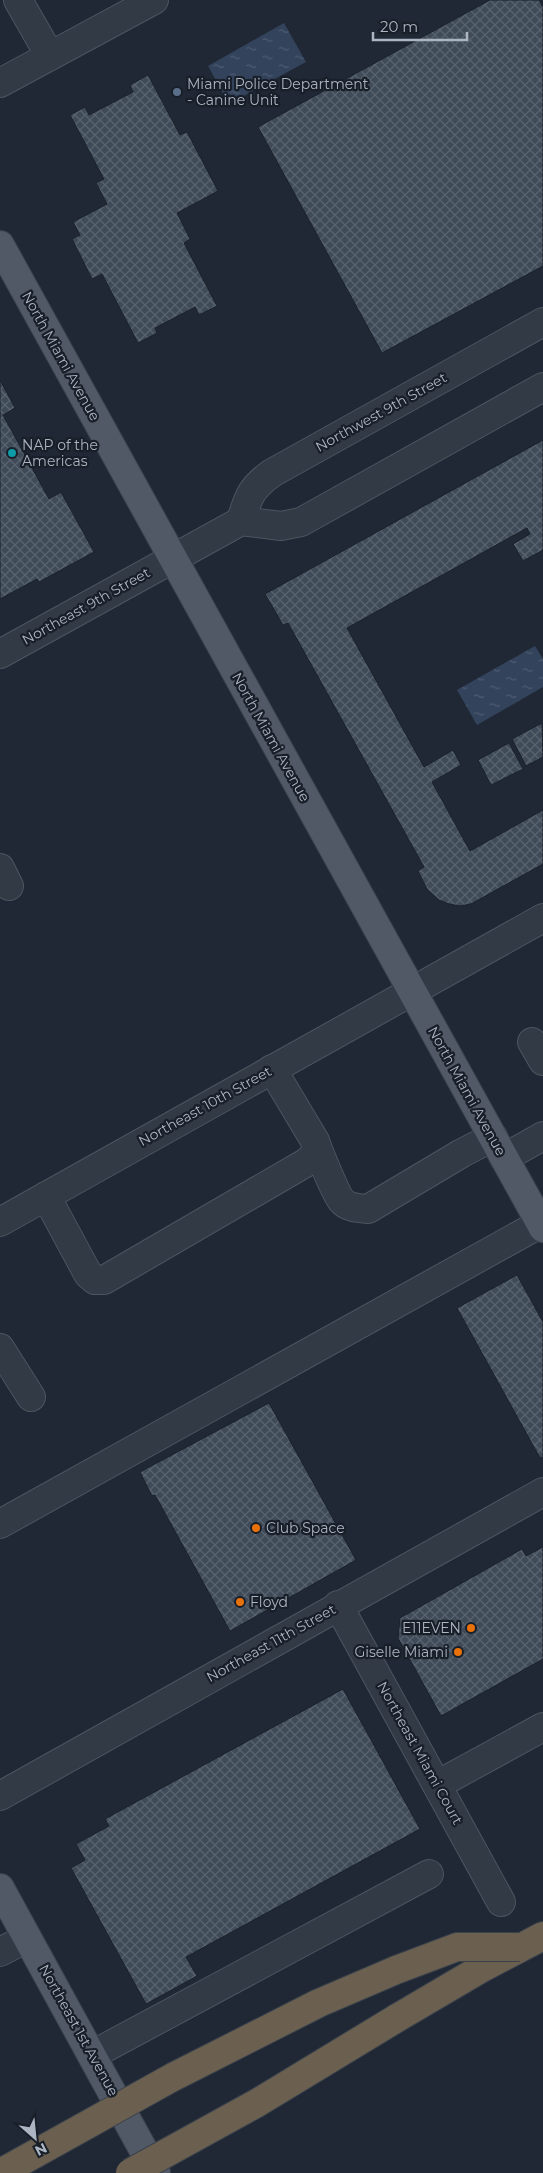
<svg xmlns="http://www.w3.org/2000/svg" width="543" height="2173" font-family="Montserrat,sans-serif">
<defs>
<pattern id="water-ripples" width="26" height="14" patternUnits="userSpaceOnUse" patternTransform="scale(1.25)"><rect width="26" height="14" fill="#33435c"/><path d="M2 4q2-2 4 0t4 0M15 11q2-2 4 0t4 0" fill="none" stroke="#4e5c72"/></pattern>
<pattern id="building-cross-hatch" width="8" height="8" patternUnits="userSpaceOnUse" patternTransform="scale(1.25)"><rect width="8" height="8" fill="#404b59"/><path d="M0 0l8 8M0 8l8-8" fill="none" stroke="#59636f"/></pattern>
</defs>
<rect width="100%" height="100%" fill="#1f2834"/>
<!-- water -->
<g fill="url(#water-ripples)">
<polygon points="284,23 306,62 229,104 208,66"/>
<polygon points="535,646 543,659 543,687 477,725 457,690"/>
</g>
<!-- building -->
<g fill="url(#building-cross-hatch)" stroke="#1a212b">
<polygon points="490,0 539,0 543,7 543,266 382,353 258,127"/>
<polygon points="148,75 180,135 187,132 218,191 177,213 190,239 184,243 217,306 199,315 195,307 155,328 157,333 138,343 102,274 92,279 72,239 80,235 73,222 107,204 96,183 104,179 70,115 85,107 89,115 133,92 130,85"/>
<polygon points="0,380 15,408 3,415 49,499 61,492 94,552 39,582 37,579 0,599"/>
<polygon points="543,440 543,550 523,561 513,544 530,534 527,528 347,628 424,767 453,750 461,765 432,782 470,851 543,810 543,864 471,904 460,906 449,904 439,900 427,889 418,871 424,867 288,623 283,625 265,594"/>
<polygon points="542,723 543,757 526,766 512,739"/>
<polygon points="509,743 523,769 491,785 478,760"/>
<polygon points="517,1275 543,1322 543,1457 540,1458 457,1308"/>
<polygon points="269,1403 356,1560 230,1631 155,1495 152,1496 140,1472"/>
<polygon points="543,1547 543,1659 441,1716 398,1638 400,1618 522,1549 526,1556"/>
<polygon points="343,1689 420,1829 186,1957 197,1976 146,2004 71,1868 85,1860 76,1844 109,1826 105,1819"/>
</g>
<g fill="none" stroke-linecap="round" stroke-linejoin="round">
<!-- minor casing -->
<g stroke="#4d5560" stroke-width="30">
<g id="minor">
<polyline points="18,0 50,56"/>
<polyline points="0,83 154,0"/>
<path d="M241 521C248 497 251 488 272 473L543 322"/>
<polyline points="0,654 241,521 281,526 301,522 543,387"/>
<polyline points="0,868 9,886"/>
<polyline points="532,1042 543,1061"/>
<path d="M272 1069 315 1141C318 1150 336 1195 342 1201 348 1208 359 1208 368 1209L462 1153 493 1137"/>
<polyline points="504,1158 543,1136"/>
<polyline points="46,1196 88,1274 95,1280 104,1280 307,1162 318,1151"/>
<polyline points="0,1222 543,918"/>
<polyline points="0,1348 31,1397"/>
<polyline points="0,1524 543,1222"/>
<polyline points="338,1605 501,1902"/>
<polyline points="437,1785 543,1727"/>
<polyline points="0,1796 543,1492"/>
<polyline points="0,1952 27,1938"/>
<polyline points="92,2055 429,1874"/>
</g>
</g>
<!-- major casing -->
<g stroke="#3c434e" stroke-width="30">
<g id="major">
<polyline points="0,245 543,1228"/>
<polyline points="0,1888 156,2173"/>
</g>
</g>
<!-- highway casing -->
<g stroke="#3a424c" stroke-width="30">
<polyline id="highway" points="397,2018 482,1968 543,1936"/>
</g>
<!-- minor -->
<use href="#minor" stroke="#323a45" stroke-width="28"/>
<!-- major -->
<use href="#major" stroke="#505965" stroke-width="28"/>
<!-- highway -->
<use href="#highway" stroke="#6b6050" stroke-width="28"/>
<!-- highway-bridge casing -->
<g stroke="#3a424c" stroke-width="30" stroke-linecap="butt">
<g id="highway-bridge">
<polyline points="4,2171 173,2077 319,2003 396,1970 457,1947 520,1947"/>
<polyline points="130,2173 257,2103 397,2018"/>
</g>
</g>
<!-- highway-bridge -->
<use href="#highway-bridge" stroke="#6b6050" stroke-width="28"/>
</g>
<!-- markers -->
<circle fill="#5c6f8a" stroke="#181f29" stroke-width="2" cx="177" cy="92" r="5"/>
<circle fill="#0f9aa8" stroke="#181f29" stroke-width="2" cx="12" cy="453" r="5"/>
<g fill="#e8710a" stroke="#181f29" stroke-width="2">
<circle cx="256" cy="1528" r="5"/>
<circle cx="240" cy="1602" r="5"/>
<circle cx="471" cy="1628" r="5"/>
<circle cx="458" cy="1652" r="5"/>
</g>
<g text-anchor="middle" stroke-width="4.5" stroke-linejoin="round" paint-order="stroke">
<!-- poi labels -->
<g font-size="14" fill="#acb5c2" stroke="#181f29" text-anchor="start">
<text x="187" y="89">Miami Police Department<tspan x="187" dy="16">- Canine Unit</tspan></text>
<text x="22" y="450">NAP of the<tspan x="22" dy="16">Americas</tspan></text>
<text x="266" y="1533">Club Space</text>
<text x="250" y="1607">Floyd</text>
<text x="461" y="1633" text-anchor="end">E11EVEN</text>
<text x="448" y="1657" text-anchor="end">Giselle Miami</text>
</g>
<!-- street labels -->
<g font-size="14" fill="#acb5c2" stroke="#181f29">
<text transform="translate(61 356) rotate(61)" y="5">North Miami Avenue</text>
<text transform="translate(381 412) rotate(-29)" y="5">Northwest 9th Street</text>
<text transform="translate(86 606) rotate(-29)" y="5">Northeast 9th Street</text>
<text transform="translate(271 737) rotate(61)" y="5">North Miami Avenue</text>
<text transform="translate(467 1091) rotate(61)" y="5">North Miami Avenue</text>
<text transform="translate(205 1106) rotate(-29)" y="5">Northeast 10th Street</text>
<text transform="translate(271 1643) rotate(-29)" y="5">Northeast 11th Street</text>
<text transform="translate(420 1753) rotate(61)" y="5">Northeast Miami Court</text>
<text transform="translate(79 2030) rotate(61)" y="5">Northeast 1st Avenue</text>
</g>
</g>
<!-- north arrow -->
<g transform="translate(35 2138) rotate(153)" stroke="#181f29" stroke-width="4" paint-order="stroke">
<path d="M0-4L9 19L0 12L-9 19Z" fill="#acb5c2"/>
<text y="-8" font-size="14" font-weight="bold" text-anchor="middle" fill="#acb5c2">N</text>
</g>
<!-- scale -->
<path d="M373 32v8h94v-8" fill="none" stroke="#acb5c2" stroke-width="2.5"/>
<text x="380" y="32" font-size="15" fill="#acb5c2" stroke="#181f29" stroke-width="4" paint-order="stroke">20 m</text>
</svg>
